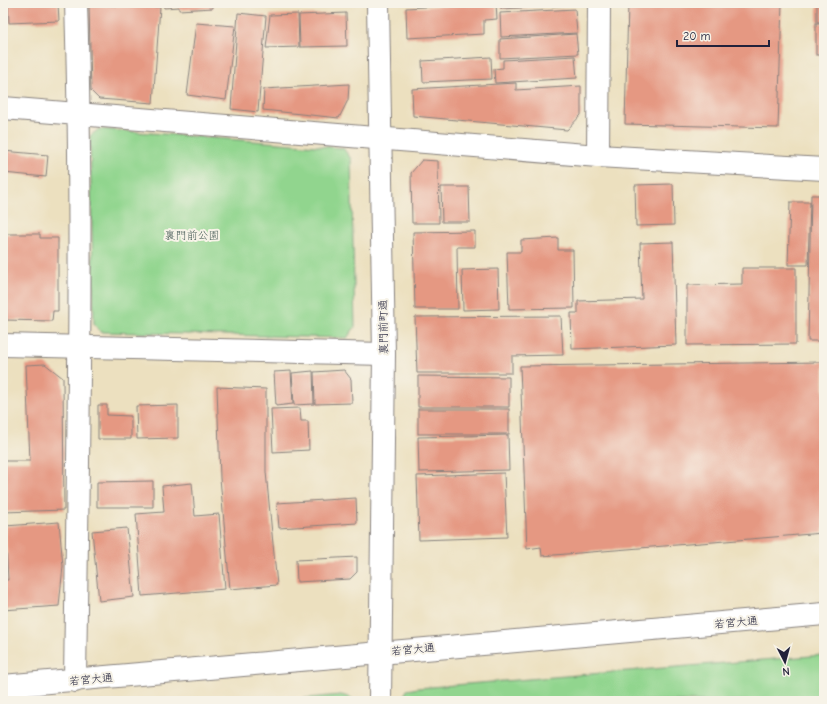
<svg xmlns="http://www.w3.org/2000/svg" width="827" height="704" font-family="'Comic Neue','Klee One',sans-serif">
<rect width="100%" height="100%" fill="#f7f3e8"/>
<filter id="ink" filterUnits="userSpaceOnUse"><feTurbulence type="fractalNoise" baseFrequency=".025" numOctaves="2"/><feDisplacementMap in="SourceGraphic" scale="8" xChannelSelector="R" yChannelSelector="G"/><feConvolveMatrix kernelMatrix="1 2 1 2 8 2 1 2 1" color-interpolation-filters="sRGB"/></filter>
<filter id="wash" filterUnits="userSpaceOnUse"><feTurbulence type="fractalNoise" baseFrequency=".012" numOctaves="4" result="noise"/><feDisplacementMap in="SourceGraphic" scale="16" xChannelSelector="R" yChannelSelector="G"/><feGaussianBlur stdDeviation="0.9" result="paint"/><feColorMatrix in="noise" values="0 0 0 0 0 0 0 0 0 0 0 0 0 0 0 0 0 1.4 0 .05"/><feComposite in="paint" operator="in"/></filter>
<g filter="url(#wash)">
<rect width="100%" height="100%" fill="#ece0bf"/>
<!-- green -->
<g fill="#91d58e" stroke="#5a7c64">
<polygon points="99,129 343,148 351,159 355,327 347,338 101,332 94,324 90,136"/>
<polygon points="824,655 824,701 401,701 407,690 418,688"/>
<polygon points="341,695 352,698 355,701 274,701"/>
</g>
<g id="blocks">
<!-- building -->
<g fill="#e59882">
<polygon points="8,3 58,3 59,21 9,23"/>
<polygon points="163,3 232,3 232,4 213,5 213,8 179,10 179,7 164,8"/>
<polygon points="276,3 300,3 300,4 277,6"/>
<polygon points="496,3 497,19 484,20 484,34 407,38 406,8"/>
<polygon points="501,3 577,3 578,5 501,9"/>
<polygon points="628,3 782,3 778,128 625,124"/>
<rect x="817" y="3" width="7" height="19"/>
<polygon points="89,5 160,7 153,103 99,99 91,91"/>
<polygon points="575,9 577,33 501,37 500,13"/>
<polygon points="238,13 266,16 258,112 231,109"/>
<polygon points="346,13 347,46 300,47 299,15"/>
<polygon points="298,14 299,47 266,48 270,15"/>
<polygon points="196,23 235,26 226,100 187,95"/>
<rect x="816" y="23" width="8" height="32"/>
<polygon points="576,34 578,54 500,58 500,39"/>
<polygon points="575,56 577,78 495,83 494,69 503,68 503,60"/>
<polygon points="491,57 492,79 423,82 422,61"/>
<polygon points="516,83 516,90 581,86 581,115 567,130 413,116 412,89"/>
<polygon points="349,84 348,100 339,118 263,110 264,89"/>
<polygon points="3,151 48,155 46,177 3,173"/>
<polygon points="422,160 438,161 439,223 412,223 411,173"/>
<polygon points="673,184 674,225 636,226 635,185"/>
<polygon points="441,187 469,187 470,222 442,222"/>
<polygon points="811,195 824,195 824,341 808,341"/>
<polygon points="790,202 810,202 808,265 788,265"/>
<polygon points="475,231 475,247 457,247 458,309 415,309 413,232"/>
<polygon points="5,234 40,234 40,238 58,238 58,311 53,311 52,321 3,320 3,238 5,238"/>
<polygon points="558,238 558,250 573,250 574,308 509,309 507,252 521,252 521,240"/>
<polygon points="673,242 676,345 572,349 571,313 578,313 578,301 642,299 640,243"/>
<polygon points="742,268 796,268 796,344 687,345 687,285 742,284"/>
<polygon points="498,269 499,309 463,310 462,270"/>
<polygon points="561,316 563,355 512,356 512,373 417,373 415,317"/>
<polygon points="824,362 823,533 542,556 541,547 527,549 520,366"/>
<polygon points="45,364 63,378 64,510 3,512 3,461 30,461 26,365"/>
<polygon points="344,370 351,379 352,403 315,404 314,372"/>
<polygon points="291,371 293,404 276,406 274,372"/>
<polygon points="313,371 314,404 294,405 292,373"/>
<polygon points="418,376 509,377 509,407 418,407"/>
<polygon points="217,387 266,389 266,472 277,585 230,589 220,478"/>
<polygon points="98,405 107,405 107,415 131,416 131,439 98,439"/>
<polygon points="178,405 178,438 137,439 136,406"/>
<polygon points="300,408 301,421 308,421 309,450 273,452 271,409"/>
<rect x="418" y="409" width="91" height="25"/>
<polygon points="508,435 509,470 419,472 418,437"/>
<polygon points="504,473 507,537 419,540 417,476"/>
<polygon points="153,481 153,507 97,507 97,482"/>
<polygon points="192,483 195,516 219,514 225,589 142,596 136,514 164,512 162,486"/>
<polygon points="356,498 357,523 279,528 277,503"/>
<polygon points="59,522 63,566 59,606 3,610 3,580 8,580 5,526"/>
<polygon points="127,528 134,597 99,601 92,531"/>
<polygon points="357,557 357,572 350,579 297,582 296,560"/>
</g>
</g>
</g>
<g filter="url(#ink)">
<use href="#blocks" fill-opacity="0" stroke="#87817d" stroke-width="1"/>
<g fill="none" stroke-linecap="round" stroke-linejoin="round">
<!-- minor casing -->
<g stroke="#87817d" stroke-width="24">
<g id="minor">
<polyline points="378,3 384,354 380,701"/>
<polyline points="3,108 598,156 824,169"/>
<polyline points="598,156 599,3"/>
<polyline points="3,345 384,354"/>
<path d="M75 681C78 455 83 229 76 3"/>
<polyline points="3,686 824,614"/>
</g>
</g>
<!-- minor -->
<use href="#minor" stroke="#fff" stroke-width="22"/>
</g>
</g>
<g text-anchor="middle" stroke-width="4" stroke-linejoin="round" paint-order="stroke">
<!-- park labels -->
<g font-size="11" fill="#435854" stroke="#f7f3e8">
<text x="192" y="239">裏門前公園</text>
</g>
<!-- street labels -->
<g font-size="11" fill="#22223b" stroke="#f7f3e8">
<text transform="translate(383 327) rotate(-91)" y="4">裏門前町通</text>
<text transform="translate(736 622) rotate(-5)" y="4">若宮大通</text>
<text transform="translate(413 649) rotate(-5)" y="4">若宮大通</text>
<text transform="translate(91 679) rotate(-5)" y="4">若宮大通</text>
</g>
</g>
<!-- margin -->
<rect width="827" height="704" fill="none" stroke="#f7f3e8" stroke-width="16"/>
<!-- north arrow -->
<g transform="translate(785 662) rotate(174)" stroke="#f7f3e8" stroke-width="3" paint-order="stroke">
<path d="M0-3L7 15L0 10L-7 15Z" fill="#22223b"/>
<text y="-6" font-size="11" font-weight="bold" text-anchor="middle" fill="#22223b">N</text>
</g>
<!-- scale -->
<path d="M677 40v6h92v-6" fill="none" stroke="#22223b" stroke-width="2"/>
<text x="683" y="40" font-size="12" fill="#22223b" stroke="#f7f3e8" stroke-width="3" paint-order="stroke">20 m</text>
</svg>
